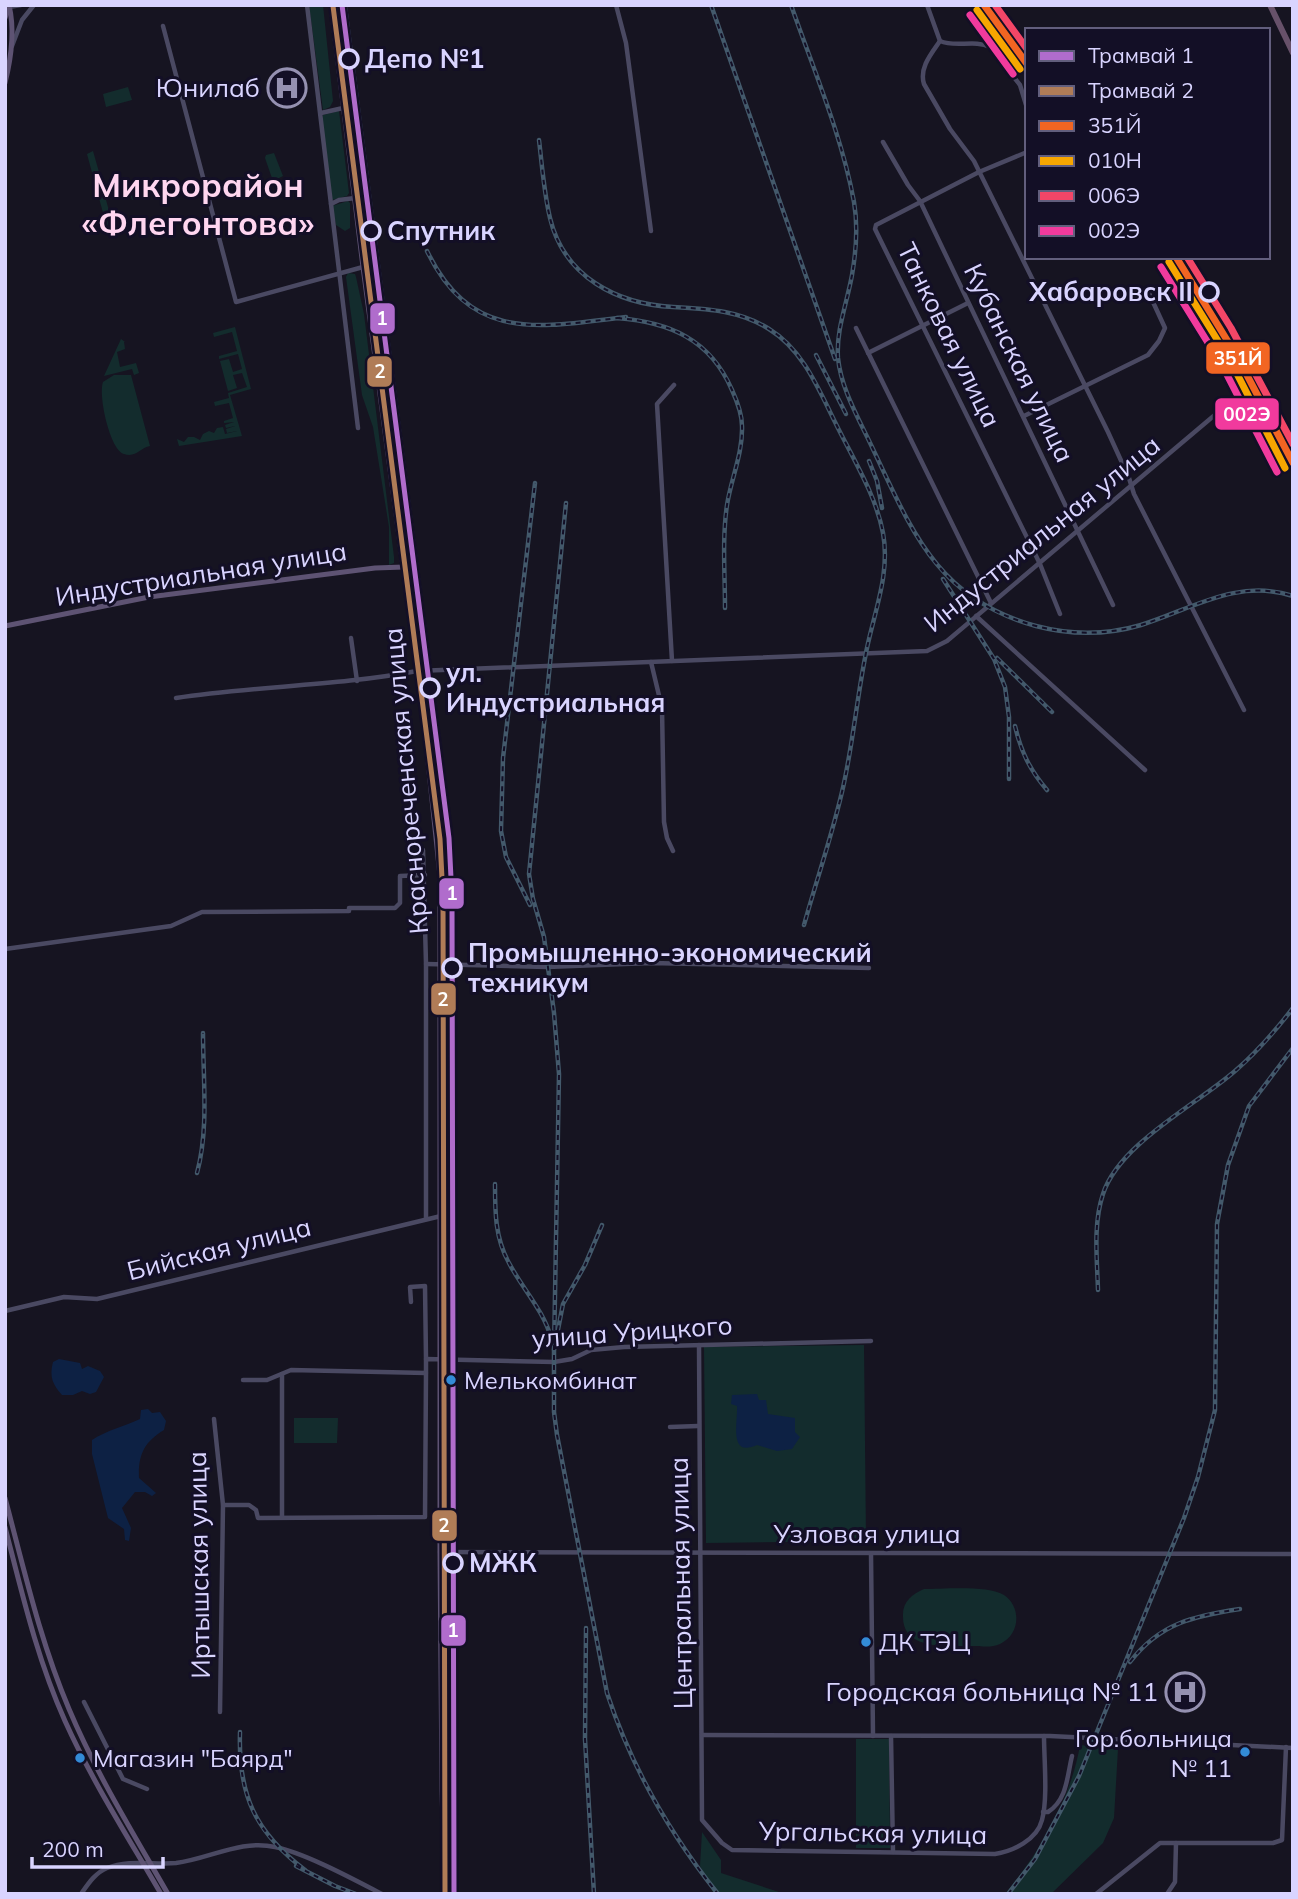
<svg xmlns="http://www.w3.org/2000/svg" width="1298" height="1899" font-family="Mulish,sans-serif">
<rect width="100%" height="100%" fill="#161421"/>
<!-- green -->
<g fill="#132c2d">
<polygon points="309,5 323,5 333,101 330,107 323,110"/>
<polygon points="128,87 132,100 106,107 103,94"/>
<polygon points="339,111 349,193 347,196 332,200 322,118 323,115"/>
<polygon points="93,151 103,186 100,188 103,189 114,229 108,231 87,154"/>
<polygon points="274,153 283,176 273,181 265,158 266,155"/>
<polygon points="153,181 156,193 132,200 128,188"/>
<polygon points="348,201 350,203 350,228 345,231 336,225 332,206"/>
<polygon points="348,273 355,274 356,277 364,314 394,557 394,563 389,565 389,527 373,427 362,395 346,277"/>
<polygon points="235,327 251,389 230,395 242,436 179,446 177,439 184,442 188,437 194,437 200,440 203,434 209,431 214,433 217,428 223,427 225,434 237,431 227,433 226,429 235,426 226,428 225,425 234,422 224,423 224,421 233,418 229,403 215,406 214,402 229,398 228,393 247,387 242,373 233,375 237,388 228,391 220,361 229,359 233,372 242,369 238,354 219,359 219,356 237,351 232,332 214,337 213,333"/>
<polygon points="121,339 125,342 124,342 125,349 117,352 120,367 136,363 139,373 134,375 132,369 104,376"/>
<path d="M114 375H131L150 446C140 448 136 458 124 454 110 450 98 395 103 382Z"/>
<polygon points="864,1345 866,1541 706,1543 704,1347"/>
<polygon points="294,1418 338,1418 337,1443 294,1443"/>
<path d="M924 1589C943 1589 989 1585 1004 1595 1022 1607 1020 1635 1000 1644 993 1647 986 1647 979 1646 954 1645 903 1653 903 1617 902 1602 912 1594 924 1589Z"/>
<polygon points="856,1739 889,1739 890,1848 856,1848"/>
<path d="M1080 1745 1118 1749 1114 1818 1103 1843 1051 1894H1005C1040 1852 1071 1799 1080 1745Z"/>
<polygon points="702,1832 721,1860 721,1873 785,1894 714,1894 700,1866"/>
</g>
<!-- water -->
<g fill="#0d2144">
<path d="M59 1359 80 1363 82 1369 88 1366 100 1371 104 1377 96 1392 90 1394 82 1391 73 1395H62C53 1385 49 1377 53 1362Z"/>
<path d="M757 1394 759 1400H766L768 1414 795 1418V1432L800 1437 792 1449 777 1451 757 1445C728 1458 738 1422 737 1406L731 1404 732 1395Z"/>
<path d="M148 1409 152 1413 160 1412 166 1421 164 1430C144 1442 138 1455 139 1478L156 1493 152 1496 145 1492H135L122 1508 131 1528 129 1541 125 1540 124 1529 108 1518 92 1454V1440C107 1430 123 1427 140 1419L141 1410Z"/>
</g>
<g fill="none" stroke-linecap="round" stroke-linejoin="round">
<!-- minor -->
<g stroke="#4a4962" stroke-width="4.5">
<polyline points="307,5 358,428"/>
<polyline points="616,5 626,43 651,231"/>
<path d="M927 5 940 41C956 48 974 39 990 47L1020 85 1027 108"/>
<polyline points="9,7 21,5"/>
<polyline points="163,26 236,302 363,267"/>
<path d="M940 41C931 54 919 68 924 84L950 129 974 161 1108 432 1129 478 1134 494 1244 710"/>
<polyline points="12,46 22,20 34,5"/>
<polyline points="321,113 343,108"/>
<polyline points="883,142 908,185 920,201 1113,605"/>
<polyline points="1027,152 979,172 876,225 875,229 1040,564 1060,614"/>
<polyline points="331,204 339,200 355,198"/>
<polyline points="856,328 991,603"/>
<polyline points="868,353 968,303"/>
<polyline points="1024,416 1148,355 1159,341 1165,328 1147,289"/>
<polyline points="976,616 1145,770"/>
<polyline points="351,638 357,681"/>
<polyline points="672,661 657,404 674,385"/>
<polyline points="651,662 662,708 664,822 667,838 673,851"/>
<path d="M176 698C256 686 337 686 417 671L927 651 947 641 1242 392"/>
<polyline points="423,850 426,964 426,1218"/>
<polyline points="5,949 171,926 202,912 349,911 349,908 395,908 400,903 400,876 425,875"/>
<polyline points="426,964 547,967 651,963 869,968"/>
<polyline points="411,1302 410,1287 425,1286 426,1359"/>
<polyline points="5,1311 64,1297 97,1299 441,1216"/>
<path d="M699 1345 702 1820 722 1843 732 1850 995 1854C1013 1851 1037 1840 1042 1820 1048 1798 1044 1759 1044 1736"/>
<polyline points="282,1374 282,1517"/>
<polyline points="243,1380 267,1380 291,1370 426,1373 426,1359 554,1362 572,1359 591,1350 624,1347 871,1341"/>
<polyline points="214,1419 223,1505 220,1712"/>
<polyline points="670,1427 698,1426"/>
<polyline points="223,1505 249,1505 256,1510 258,1518 425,1517 426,1373"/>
<polyline points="440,1552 1293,1554"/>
<polyline points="871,1554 873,1736"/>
<polyline points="84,1702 123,1779 147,1789"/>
<polyline points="702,1735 1050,1736 1293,1748"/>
<polyline points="891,1736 893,1852"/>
<path d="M1043 1812H1048C1067 1800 1067 1777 1072 1756"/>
<path d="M81 1894C88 1884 95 1873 107 1868 129 1859 153 1865 176 1863 209 1859 241 1839 275 1847 305 1853 353 1879 382 1894"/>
<polyline points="1096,1894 1160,1843 1273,1843 1282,1840 1286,1747"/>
<polyline points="1167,1894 1175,1882 1176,1843"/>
</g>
<!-- major -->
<g stroke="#5e5373" stroke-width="5">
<polyline points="331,5 363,267 424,723 440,876 440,1552 442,1791 445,1894"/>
<polyline points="5,18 9,7"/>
<path d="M5 83C11 59 15 30 9 5"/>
<polyline points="5,626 149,597 375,568 404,567"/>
<path d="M5 1498C24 1569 40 1641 69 1709 96 1773 133 1833 168 1894"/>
<path d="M5 1527C22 1593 37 1659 65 1721 92 1781 128 1837 161 1894"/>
</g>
<!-- highway -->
<polyline stroke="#67516a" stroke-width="6" points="1270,5 1293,53"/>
<!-- tram -->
<polyline stroke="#43596b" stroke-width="2" points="346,5 451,828 456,1171 454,1561 457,1894"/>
<!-- rail casing -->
<g stroke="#43596b" stroke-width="4.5">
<g id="rail">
<polyline points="711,5 835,359"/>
<path d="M791 5C813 68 842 136 854 202 858 225 856 252 852 275 847 303 836 330 838 358 841 389 859 419 872 447 912 531 937 599 1036 626 1070 635 1107 635 1141 625 1192 609 1237 578 1293 596"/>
<polyline points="975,5 1027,71"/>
<path d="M539 140C542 165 544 193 550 218 564 277 617 304 673 307 707 309 739 310 769 329 803 350 818 388 835 422 852 457 876 495 883 533 891 576 872 617 865 658 857 699 853 741 844 783 834 830 817 878 804 925"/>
<path d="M427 251C472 344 540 327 626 317"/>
<path d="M617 318C669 322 710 339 732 390 737 401 742 414 742 426 743 453 731 479 727 505 722 539 725 574 725 608"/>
<polyline points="816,355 846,414"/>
<polyline points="869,461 877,481 882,508"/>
<polyline points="943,579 994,659 1005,687 1009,717 1009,779"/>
<polyline points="997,658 1052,712"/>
<path d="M1015 726C1021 752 1030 770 1047 790"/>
<polyline points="530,905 506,857 501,831 503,758 535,483"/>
<path d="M197 1173C209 1129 203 1079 203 1033"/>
<path d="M495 1184C495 1212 495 1238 509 1263 522 1288 544 1311 551 1338"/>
<path d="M602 1225 585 1265 563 1304 554 1350V1412L557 1435 607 1693C631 1766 670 1834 718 1894"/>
<path d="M1098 1290C1097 1258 1093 1224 1103 1194 1119 1144 1196 1105 1235 1071 1256 1053 1276 1030 1293 1008"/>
<polyline points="554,1350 559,1074 554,1013 544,937 533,899 529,874 566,503"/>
<polyline points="586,1628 585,1739 594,1894"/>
<path d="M1130 1662C1160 1623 1194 1616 1240 1609"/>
<path d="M240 1732C238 1795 255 1832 305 1870"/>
<polyline points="296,1866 335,1886 356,1894"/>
<polyline points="1008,1894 1035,1859 1079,1776 1184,1518 1198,1477 1215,1410 1217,1224 1228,1165 1249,1106 1293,1048"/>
</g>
</g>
<!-- rail -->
<use href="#rail" stroke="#130f26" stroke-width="2" stroke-dasharray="5" stroke-linecap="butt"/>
<!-- rail-1 casing -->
<g stroke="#130f26" stroke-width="12">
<g id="rail-1">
<polyline points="984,5 1027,64"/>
<polyline points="1176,257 1238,358 1293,463"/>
</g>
</g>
<!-- rail-2 casing -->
<g stroke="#130f26" stroke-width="12">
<g id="rail-2">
<polyline points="977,10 1020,69"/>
<polyline points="1169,262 1231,362 1285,468"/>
</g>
</g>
<!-- rail-3 casing -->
<g stroke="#130f26" stroke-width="12">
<g id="rail-3">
<polyline points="995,5 1027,49"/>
<polyline points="1187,257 1231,328 1293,444"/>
</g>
</g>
<!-- rail-4 casing -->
<g stroke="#130f26" stroke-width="12">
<g id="rail-4">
<polyline points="970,15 1013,74"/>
<polyline points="1161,267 1223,367 1277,472"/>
</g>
</g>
<!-- rail-1 -->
<use href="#rail-1" stroke="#f26522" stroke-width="7"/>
<!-- rail-2 -->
<use href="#rail-2" stroke="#f7a600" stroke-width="7"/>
<!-- rail-3 -->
<use href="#rail-3" stroke="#f34667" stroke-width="7"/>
<!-- rail-4 -->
<use href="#rail-4" stroke="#f13a9d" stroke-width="7"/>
<!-- tram-1 casing -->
<g stroke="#130f26" stroke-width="10">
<polyline id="tram-1" points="342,5 449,838 452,898 454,1894"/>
</g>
<!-- tram-2 casing -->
<g stroke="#130f26" stroke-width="10">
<polyline id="tram-2" points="333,6 440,839 443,898 445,1894"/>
</g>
<!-- tram-1 -->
<use href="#tram-1" stroke="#b06ccc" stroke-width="5"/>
<!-- tram-2 -->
<use href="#tram-2" stroke="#b07c57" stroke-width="5"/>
</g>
<!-- icons -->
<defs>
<g id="hospital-ring" transform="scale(2.0125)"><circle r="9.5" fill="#130f26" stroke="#9591b1" stroke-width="1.5"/><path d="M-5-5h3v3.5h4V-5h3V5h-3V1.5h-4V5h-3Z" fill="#9591b1"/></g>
</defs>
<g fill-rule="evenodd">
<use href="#hospital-ring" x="287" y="88"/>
<use href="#hospital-ring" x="1185" y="1692"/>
</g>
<!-- markers -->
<g fill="#130f26" stroke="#d9d4ff" stroke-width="3.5">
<circle cx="349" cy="59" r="9"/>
<circle cx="371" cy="231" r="9"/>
<circle cx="1209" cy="292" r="9"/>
<circle cx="430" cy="688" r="9"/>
<circle cx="452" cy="968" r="9"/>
<circle cx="453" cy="1563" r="9"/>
</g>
<g fill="#338bd7" stroke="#130f26" stroke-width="2.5">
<circle cx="451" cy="1380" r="6"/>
<circle cx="866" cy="1642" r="6"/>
<circle cx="1245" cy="1752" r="6"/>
<circle cx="80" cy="1758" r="6"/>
</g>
<g text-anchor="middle" stroke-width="6" stroke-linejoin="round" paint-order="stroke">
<!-- bus labels -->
<g font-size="24" fill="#d9d4ff" stroke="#130f26" text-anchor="start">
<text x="464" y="1389">Мелькомбинат</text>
<text x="879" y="1651">ДК ТЭЦ</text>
<text x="1232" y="1747" text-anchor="end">Гор.больница<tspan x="1232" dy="30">№ 11</tspan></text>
<text x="93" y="1767">Магазин "Баярд"</text>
</g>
<!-- stop labels -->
<g font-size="26" font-weight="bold" fill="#d9d4ff" stroke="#130f26" text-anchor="start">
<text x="365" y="68">Депо №1</text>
<text x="387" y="240">Спутник</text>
<text x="1193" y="301" text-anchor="end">Хабаровск II</text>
<text x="446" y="682">ул.<tspan x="446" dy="30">Индустриальная</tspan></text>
<text x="468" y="962">Промышленно-экономический<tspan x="468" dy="30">техникум</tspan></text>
<text x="469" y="1572">МЖК</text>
</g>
<!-- poi labels -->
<g font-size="26" fill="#d9d4ff" stroke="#130f26" text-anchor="end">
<text x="260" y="97">Юнилаб</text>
<text x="1158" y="1701">Городская больница № 11</text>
</g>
<!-- street labels -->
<g font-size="26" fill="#d9d4ff" stroke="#130f26">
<text transform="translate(949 335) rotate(64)" y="9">Танковая улица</text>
<text transform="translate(1019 363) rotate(64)" y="9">Кубанская улица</text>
<text transform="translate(1042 534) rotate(-39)" y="9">Индустриальная улица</text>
<text transform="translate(201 574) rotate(-9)" y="9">Индустриальная улица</text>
<text transform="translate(406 781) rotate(-95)" y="9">Краснореченская улица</text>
<text transform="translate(219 1249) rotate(-14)" y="9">Бийская улица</text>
<text transform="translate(632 1332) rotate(-4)" y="9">улица Урицкого</text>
<text x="867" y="1543">Узловая улица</text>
<text transform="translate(199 1565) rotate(-91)" y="9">Иртышская улица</text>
<text transform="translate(681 1583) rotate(-91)" y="9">Центральная улица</text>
<text transform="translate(873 1833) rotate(1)" y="9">Ургальская улица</text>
</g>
<!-- district labels -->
<g font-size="33" font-weight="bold" fill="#ffd6f0" stroke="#130f26">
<text x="198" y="197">Микрорайон<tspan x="198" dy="38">«Флегонтова»</tspan></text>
</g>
</g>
<g stroke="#130f26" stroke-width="2.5">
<rect x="369" y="302" width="27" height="33" rx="7" fill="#b06ccc"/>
<rect x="1205" y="341" width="66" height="34" rx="7" fill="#f26522"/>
<rect x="366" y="355" width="27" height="33" rx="7" fill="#b07c57"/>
<rect x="1214" y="397" width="66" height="34" rx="7" fill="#f13a9d"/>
<rect x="438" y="877" width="27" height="33" rx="7" fill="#b06ccc"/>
<rect x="430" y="982" width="27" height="34" rx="7" fill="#b07c57"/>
<rect x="431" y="1509" width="27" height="33" rx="7" fill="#b07c57"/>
<rect x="440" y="1614" width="27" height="33" rx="7" fill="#b06ccc"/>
</g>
<g font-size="19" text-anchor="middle" font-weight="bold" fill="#fff">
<text x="382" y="325">1</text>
<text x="1238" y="365">351Й</text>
<text x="380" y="378">2</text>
<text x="1247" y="421">002Э</text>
<text x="452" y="900">1</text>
<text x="443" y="1006">2</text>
<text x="444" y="1532">2</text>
<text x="453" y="1637">1</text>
</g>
<!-- border -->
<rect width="1298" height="1899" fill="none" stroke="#d9d4ff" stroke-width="14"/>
<!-- legend -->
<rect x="1025" y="28" width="245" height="231" fill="#130f26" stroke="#625e7d" stroke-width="2"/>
<rect x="1039" y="51" width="35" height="10" fill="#b06ccc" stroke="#625e7d" stroke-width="2"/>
<text x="1088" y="63" font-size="21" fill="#d9d4ff">Трамвай 1</text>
<rect x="1039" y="86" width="35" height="10" fill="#b07c57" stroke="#625e7d" stroke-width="2"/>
<text x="1088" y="98" font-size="21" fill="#d9d4ff">Трамвай 2</text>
<rect x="1039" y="121" width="35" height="10" fill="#f26522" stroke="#625e7d" stroke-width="2"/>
<text x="1088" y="133" font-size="21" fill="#d9d4ff">351Й</text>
<rect x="1039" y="156" width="35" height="10" fill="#f7a600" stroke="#625e7d" stroke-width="2"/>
<text x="1088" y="168" font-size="21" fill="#d9d4ff">010Н</text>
<rect x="1039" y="191" width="35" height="10" fill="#f34667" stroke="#625e7d" stroke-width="2"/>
<text x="1088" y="203" font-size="21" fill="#d9d4ff">006Э</text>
<rect x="1039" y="226" width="35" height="10" fill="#f13a9d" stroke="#625e7d" stroke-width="2"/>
<text x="1088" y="238" font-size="21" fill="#d9d4ff">002Э</text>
<!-- scale -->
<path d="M32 1857v10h131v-10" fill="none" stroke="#d9d4ff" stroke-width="3.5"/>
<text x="42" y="1857" font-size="21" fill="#d9d4ff" stroke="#130f26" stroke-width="5" paint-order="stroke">200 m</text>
</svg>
